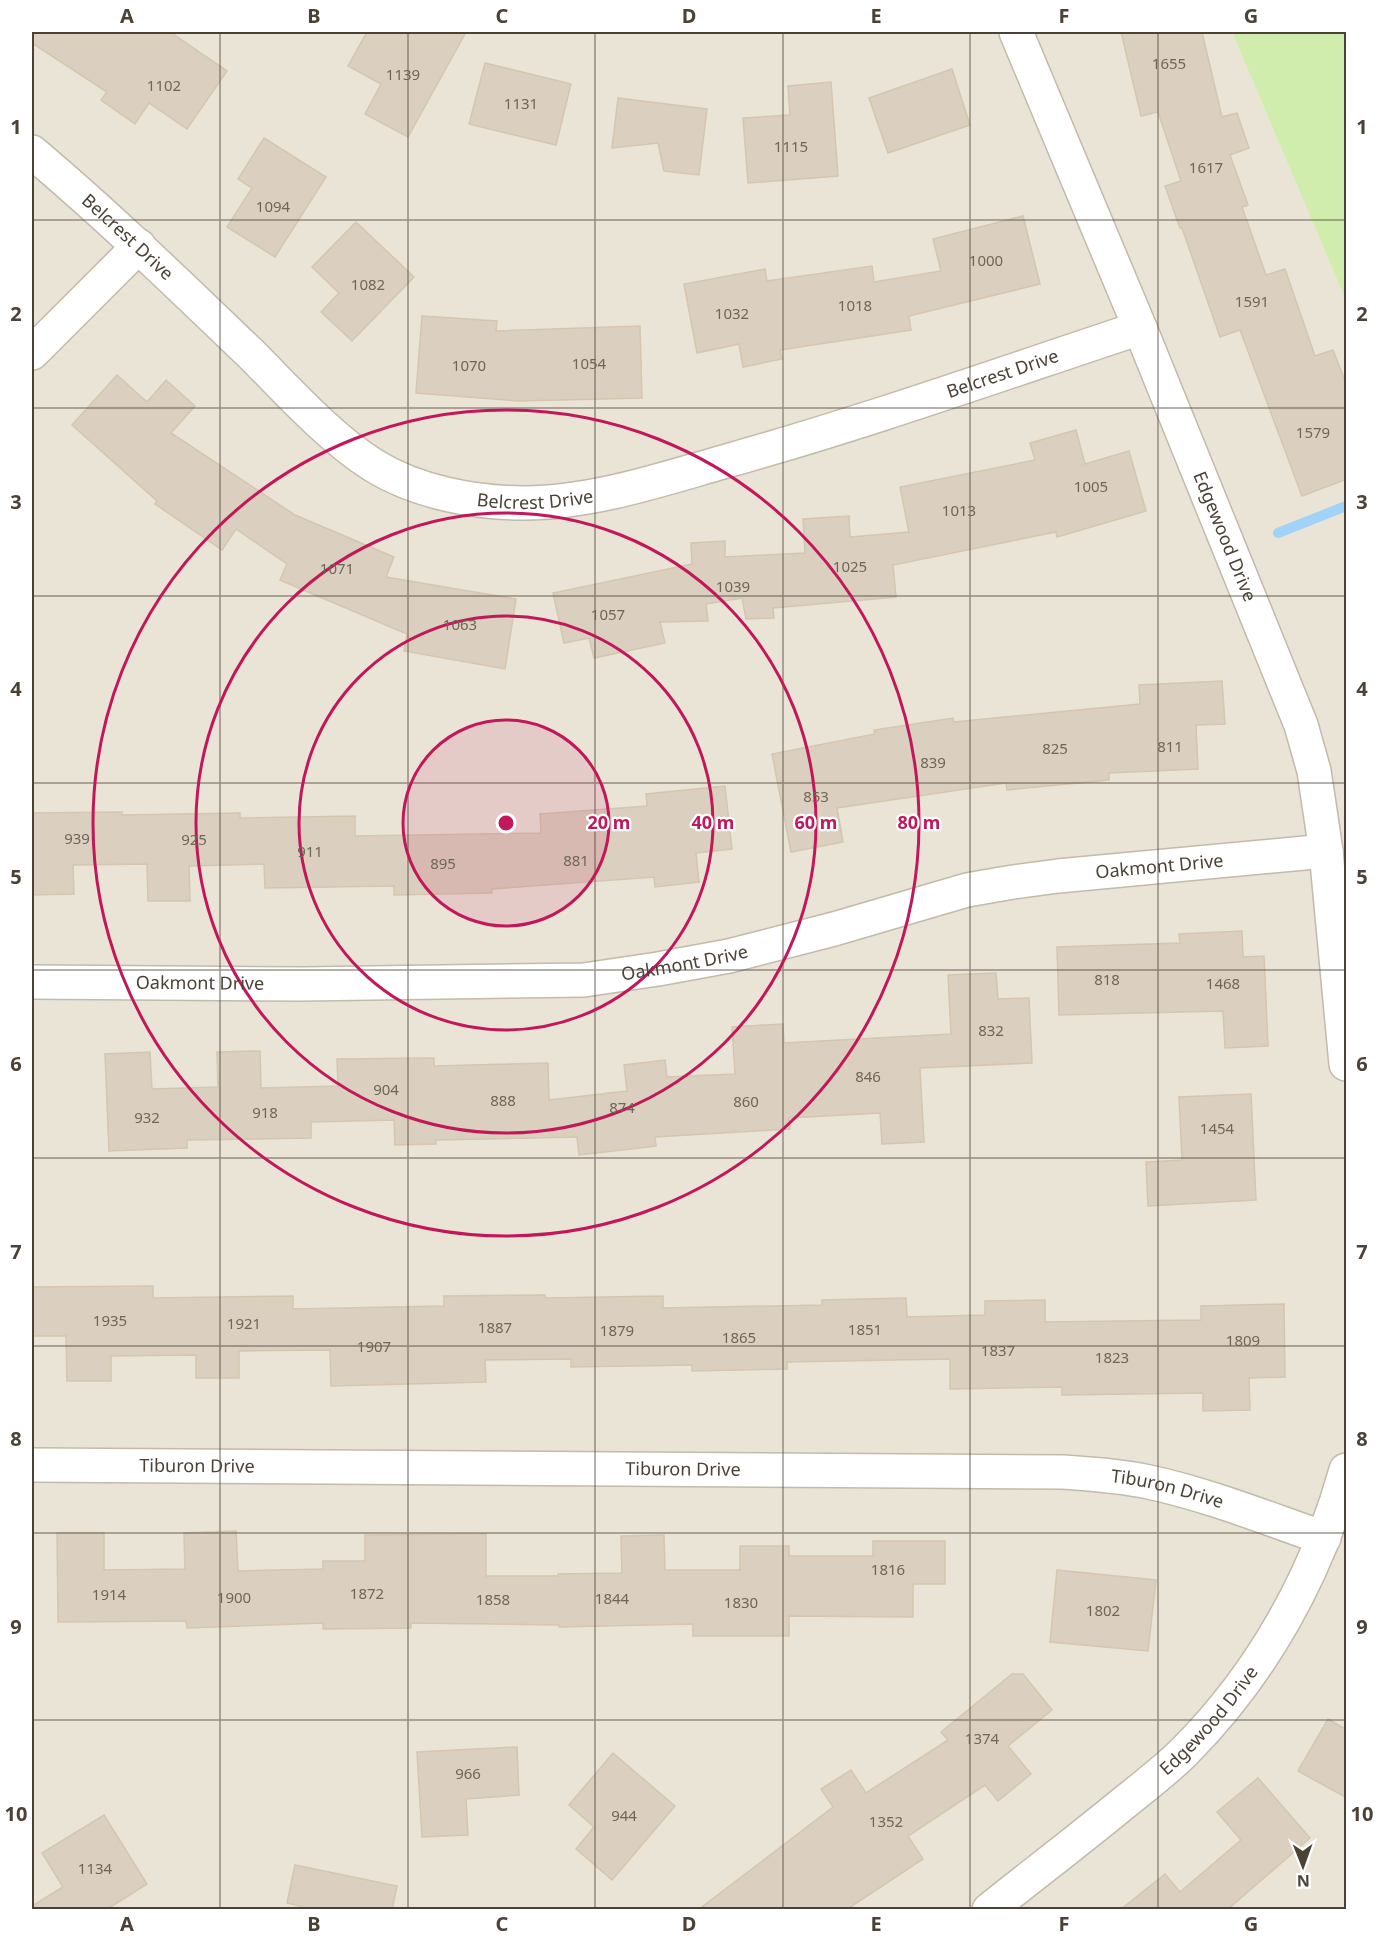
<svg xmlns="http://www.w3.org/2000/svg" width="1378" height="1941" font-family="'Noto Sans',sans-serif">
<rect width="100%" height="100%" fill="#f5f1e8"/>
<!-- residential -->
<polygon fill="#eae4d6" points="32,32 1232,32 1346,301 1346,1909 32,1910"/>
<!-- green -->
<polygon fill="#d0edae" points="1232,32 1346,32 1346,301"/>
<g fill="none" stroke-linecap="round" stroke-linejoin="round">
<!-- stream -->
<polyline stroke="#a0d3f7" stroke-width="10" points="1278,533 1346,506"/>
</g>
<!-- building -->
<g fill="#dbd0bf" stroke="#d4c6af" stroke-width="1.5">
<polygon points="32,32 170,32 227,71 187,129 149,103 135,124 101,100 107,92 32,43"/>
<polygon points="367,32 466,32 408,137 365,114 381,84 348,66"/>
<polygon points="1121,32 1202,32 1222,117 1237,113 1249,148 1230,155 1248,205 1242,207 1266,275 1285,269 1315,356 1333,350 1347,386 1347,479 1302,496 1240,330 1220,337 1182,228 1180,228 1165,186 1181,181 1158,112 1141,116"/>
<polygon points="485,63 571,84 556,145 469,124"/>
<polygon points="952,69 970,125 888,153 869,98"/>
<polygon points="831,82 838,176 748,183 743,118 790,115 788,86"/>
<polygon points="618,98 707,109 699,175 664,171 658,143 612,148"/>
<polygon points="264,138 326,177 275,257 227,227 252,188 238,179"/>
<polygon points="1023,216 1040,284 909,316 911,330 780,350 782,359 743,367 739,344 697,353 684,284 765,269 767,281 872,266 874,282 941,271 933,239"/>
<polygon points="356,222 414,277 352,341 321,312 339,293 312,267"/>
<polygon points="422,316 497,321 496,331 640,326 642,398 519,401 416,393"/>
<polygon points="117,375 147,402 166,380 195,406 171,433 295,515 394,557 386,577 516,599 505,669 404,651 407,634 280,580 287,564 236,529 222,550 155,504 157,501 72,425"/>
<polygon points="1076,430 1085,464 1129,451 1146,511 1057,537 1056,532 893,565 896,597 773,608 774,618 746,619 742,598 706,604 708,621 660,622 665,643 594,658 589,638 564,643 553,593 692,564 691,543 725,541 725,557 805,553 803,519 849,516 850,537 909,532 900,487 1035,460 1030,443"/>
<polygon points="1222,681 1225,724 1196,725 1198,769 1109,773 1109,780 1007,790 1006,783 837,808 843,842 791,852 772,754 875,734 874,730 953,718 954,722 1140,704 1139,685"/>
<polygon points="725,786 732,849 696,853 699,882 655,887 654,877 492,889 492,893 394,895 394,886 265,888 264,864 189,866 190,901 148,901 147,864 73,865 74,894 32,895 32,813 122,812 122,815 240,813 240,818 355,816 355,836 541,833 540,814 647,806 646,794"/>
<polygon points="1242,931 1243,957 1264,956 1268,1046 1225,1048 1223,1011 1059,1015 1057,947 1180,943 1179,934"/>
<polygon points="996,973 998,999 1029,998 1032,1063 920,1068 924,1142 882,1144 880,1113 789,1118 790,1129 655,1137 656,1146 579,1155 577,1137 436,1140 436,1144 395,1145 394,1120 311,1122 311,1138 187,1140 187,1148 109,1151 105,1054 150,1052 152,1089 218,1087 217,1052 260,1051 261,1088 338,1086 337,1059 434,1058 434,1066 548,1063 549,1100 627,1091 624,1065 665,1060 667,1077 735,1074 732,1027 783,1024 784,1043 951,1034 948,975"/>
<polygon points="1251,1094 1256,1200 1148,1206 1146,1162 1182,1160 1179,1097"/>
<polygon points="153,1286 153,1298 293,1296 293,1309 444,1306 444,1296 545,1295 545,1298 663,1296 663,1308 822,1305 822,1300 906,1298 907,1317 985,1315 985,1301 1045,1300 1045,1322 1201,1320 1201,1306 1284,1304 1285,1377 1249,1378 1250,1410 1203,1411 1203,1393 1062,1395 1062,1387 950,1389 950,1359 787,1362 787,1369 692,1371 692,1365 571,1367 571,1359 485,1360 486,1382 331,1386 330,1350 239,1351 239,1378 196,1378 196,1355 111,1356 111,1381 67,1381 66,1336 32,1336 32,1287"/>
<polygon points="236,1531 238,1571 323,1569 323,1561 365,1561 365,1535 486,1534 486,1576 558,1576 558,1574 622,1573 621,1536 664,1535 665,1570 740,1570 740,1546 789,1546 789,1556 873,1556 873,1541 945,1541 945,1584 913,1584 913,1617 789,1616 789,1636 693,1636 693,1624 559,1627 559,1625 411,1623 411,1628 323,1629 323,1623 187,1628 186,1621 58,1622 57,1533 104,1533 104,1570 185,1569 184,1533"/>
<polygon points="1057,1570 1156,1580 1148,1651 1050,1642"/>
<polygon points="1012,1674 1023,1674 1052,1710 1008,1746 1031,1774 998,1801 985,1785 908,1836 923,1859 846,1910 698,1910 833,1807 821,1789 851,1770 866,1793 948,1740 941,1732"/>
<polygon points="1328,1719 1347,1730 1347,1798 1298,1771"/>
<polygon points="517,1747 519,1795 466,1799 468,1835 422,1837 417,1752"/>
<polygon points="613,1753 675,1806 612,1880 576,1849 594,1827 569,1805"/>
<polygon points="1258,1778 1310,1838 1227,1910 1120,1910 1165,1874 1180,1892 1241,1840 1217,1812"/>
<polygon points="104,1815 147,1884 106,1910 32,1910 32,1906 63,1887 42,1853"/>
<polygon points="295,1865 397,1886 392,1910 315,1910 287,1903"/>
</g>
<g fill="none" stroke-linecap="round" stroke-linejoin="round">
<!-- street casing -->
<g stroke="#c2baaa" stroke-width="36">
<g id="street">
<path id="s1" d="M1016 32 1140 328 1301 725 1314 771 1326 851 1346 1064"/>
<path id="s2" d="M32 152C108 216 179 285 251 354 287 390 330 438 373 465 416 492 474 503 525 503 591 503 660 480 723 462 863 423 1001 374 1140 328"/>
<polyline points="32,353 139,246"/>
<path id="s3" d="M32 982 302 984 584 980 658 969 729 956 834 929 967 890 1013 882 1058 876 1326 851"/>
<path id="s4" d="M32 1465 1063 1472C1092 1474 1121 1476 1149 1482 1209 1495 1266 1518 1324 1538"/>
<path id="s5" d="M989 1910C1034 1874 1080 1839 1125 1802 1145 1786 1166 1770 1184 1752 1262 1674 1317 1575 1346 1470"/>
</g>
</g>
<!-- street -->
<use href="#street" stroke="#fff" stroke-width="33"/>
</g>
<!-- grid -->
<path fill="none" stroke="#4a4236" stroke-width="1.5" stroke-opacity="0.55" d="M220 32V1910M408 32V1910M595 32V1910M783 32V1910M970 32V1910M1158 32V1910M32 220H1346M32 408H1346M32 596H1346M32 783H1346M32 970H1346M32 1158H1346M32 1346H1346M32 1533H1346M32 1720H1346"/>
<!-- distance rings -->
<circle cx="506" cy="823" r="103" fill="#c2185b" fill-opacity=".12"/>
<g fill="none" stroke="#c2185b" stroke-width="3">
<circle cx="506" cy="823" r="103"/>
<circle cx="506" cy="823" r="207"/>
<circle cx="506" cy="823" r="310"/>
<circle cx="506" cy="823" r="413"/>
</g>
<g text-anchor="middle" stroke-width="4.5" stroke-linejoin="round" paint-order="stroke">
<!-- number labels -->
<g font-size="15" fill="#6e6658">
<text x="1169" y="69">1655</text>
<text x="403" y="80">1139</text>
<text x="164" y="91">1102</text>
<text x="521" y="109">1131</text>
<text x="791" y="152">1115</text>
<text x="1206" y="173">1617</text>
<text x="273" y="212">1094</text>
<text x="986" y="266">1000</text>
<text x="368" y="290">1082</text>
<text x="1252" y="307">1591</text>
<text x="855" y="311">1018</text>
<text x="732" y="319">1032</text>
<text x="589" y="369">1054</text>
<text x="469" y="371">1070</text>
<text x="1313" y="438">1579</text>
<text x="1091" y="492">1005</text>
<text x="959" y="516">1013</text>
<text x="850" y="572">1025</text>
<text x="337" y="574">1071</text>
<text x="733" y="592">1039</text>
<text x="608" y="620">1057</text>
<text x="460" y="630">1063</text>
<text x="1170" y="752">811</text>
<text x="1055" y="754">825</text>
<text x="933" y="768">839</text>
<text x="816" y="802">853</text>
<text x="77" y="844">939</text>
<text x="194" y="845">925</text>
<text x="310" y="857">911</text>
<text x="576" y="866">881</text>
<text x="443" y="869">895</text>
<text x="1107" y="985">818</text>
<text x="1223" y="989">1468</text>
<text x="991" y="1036">832</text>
<text x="868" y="1082">846</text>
<text x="386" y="1095">904</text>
<text x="503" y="1106">888</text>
<text x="746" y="1107">860</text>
<text x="622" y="1113">874</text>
<text x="265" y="1118">918</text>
<text x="147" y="1123">932</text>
<text x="1217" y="1134">1454</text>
<text x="110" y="1326">1935</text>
<text x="244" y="1329">1921</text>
<text x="495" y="1333">1887</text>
<text x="865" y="1335">1851</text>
<text x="617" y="1336">1879</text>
<text x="739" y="1343">1865</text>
<text x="1243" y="1346">1809</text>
<text x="374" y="1352">1907</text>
<text x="998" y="1356">1837</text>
<text x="1112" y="1363">1823</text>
<text x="888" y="1575">1816</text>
<text x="367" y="1599">1872</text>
<text x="109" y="1600">1914</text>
<text x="234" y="1603">1900</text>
<text x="612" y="1604">1844</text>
<text x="493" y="1605">1858</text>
<text x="741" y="1608">1830</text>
<text x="1103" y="1616">1802</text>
<text x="982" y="1744">1374</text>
<text x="468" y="1779">966</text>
<text x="624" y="1821">944</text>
<text x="886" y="1827">1352</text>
<text x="95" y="1874">1134</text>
</g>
<!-- street labels -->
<g font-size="18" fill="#4a4236" stroke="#fff">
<text dy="6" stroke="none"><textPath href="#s2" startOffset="128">Belcrest Drive</textPath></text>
<text dy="6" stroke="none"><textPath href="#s2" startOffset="1118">Belcrest Drive</textPath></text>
<text dy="6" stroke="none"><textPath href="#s2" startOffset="632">Belcrest Drive</textPath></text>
<text dy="6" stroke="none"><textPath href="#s1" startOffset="546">Edgewood Drive</textPath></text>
<text dy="6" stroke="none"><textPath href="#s3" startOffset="1140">Oakmont Drive</textPath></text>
<text dy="6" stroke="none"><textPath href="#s3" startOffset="654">Oakmont Drive</textPath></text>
<text dy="6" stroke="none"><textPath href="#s3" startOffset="168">Oakmont Drive</textPath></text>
<text dy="6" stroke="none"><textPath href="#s4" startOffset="165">Tiburon Drive</textPath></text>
<text dy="6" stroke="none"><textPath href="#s4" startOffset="651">Tiburon Drive</textPath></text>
<text dy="6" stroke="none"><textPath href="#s4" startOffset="1137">Tiburon Drive</textPath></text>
<text dy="6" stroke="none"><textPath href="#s5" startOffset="291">Edgewood Drive</textPath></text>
</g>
</g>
<circle cx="506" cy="823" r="9" fill="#c2185b" stroke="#fff" stroke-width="3"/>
<g font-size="18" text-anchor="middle" font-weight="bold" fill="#c2185b" stroke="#fff" stroke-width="4.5" stroke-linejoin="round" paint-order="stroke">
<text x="609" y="829">20 m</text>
<text x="713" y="829">40 m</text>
<text x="816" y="829">60 m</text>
<text x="919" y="829">80 m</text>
</g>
<!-- border -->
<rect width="1378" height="1941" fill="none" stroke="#ffffff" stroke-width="66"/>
<!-- north arrow -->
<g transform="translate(1303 1866) rotate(179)" stroke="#ffffff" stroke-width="4.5" paint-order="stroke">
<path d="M0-4.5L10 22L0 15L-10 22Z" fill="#4a4236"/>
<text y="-9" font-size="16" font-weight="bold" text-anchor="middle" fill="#4a4236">N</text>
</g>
<rect x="33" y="33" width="1312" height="1875" fill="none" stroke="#4a4236" stroke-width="2"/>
<g font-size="20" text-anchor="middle" font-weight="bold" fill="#4a4236">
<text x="127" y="23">A</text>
<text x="314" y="23">B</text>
<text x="502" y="23">C</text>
<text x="689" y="23">D</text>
<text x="876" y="23">E</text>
<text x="1064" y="23">F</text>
<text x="1251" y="23">G</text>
<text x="16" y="134">1</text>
<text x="1362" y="134">1</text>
<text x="16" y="321">2</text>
<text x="1362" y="321">2</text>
<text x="16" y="509">3</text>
<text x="1362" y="509">3</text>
<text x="16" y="696">4</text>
<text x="1362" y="696">4</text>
<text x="16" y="884">5</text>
<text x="1362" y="884">5</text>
<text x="16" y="1071">6</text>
<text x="1362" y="1071">6</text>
<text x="16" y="1259">7</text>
<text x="1362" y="1259">7</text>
<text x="16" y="1446">8</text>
<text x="1362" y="1446">8</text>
<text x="16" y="1634">9</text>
<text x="1362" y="1634">9</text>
<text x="16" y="1821">10</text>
<text x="1362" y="1821">10</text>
<text x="127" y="1931">A</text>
<text x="314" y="1931">B</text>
<text x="502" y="1931">C</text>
<text x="689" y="1931">D</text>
<text x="876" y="1931">E</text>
<text x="1064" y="1931">F</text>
<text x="1251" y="1931">G</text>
</g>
</svg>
